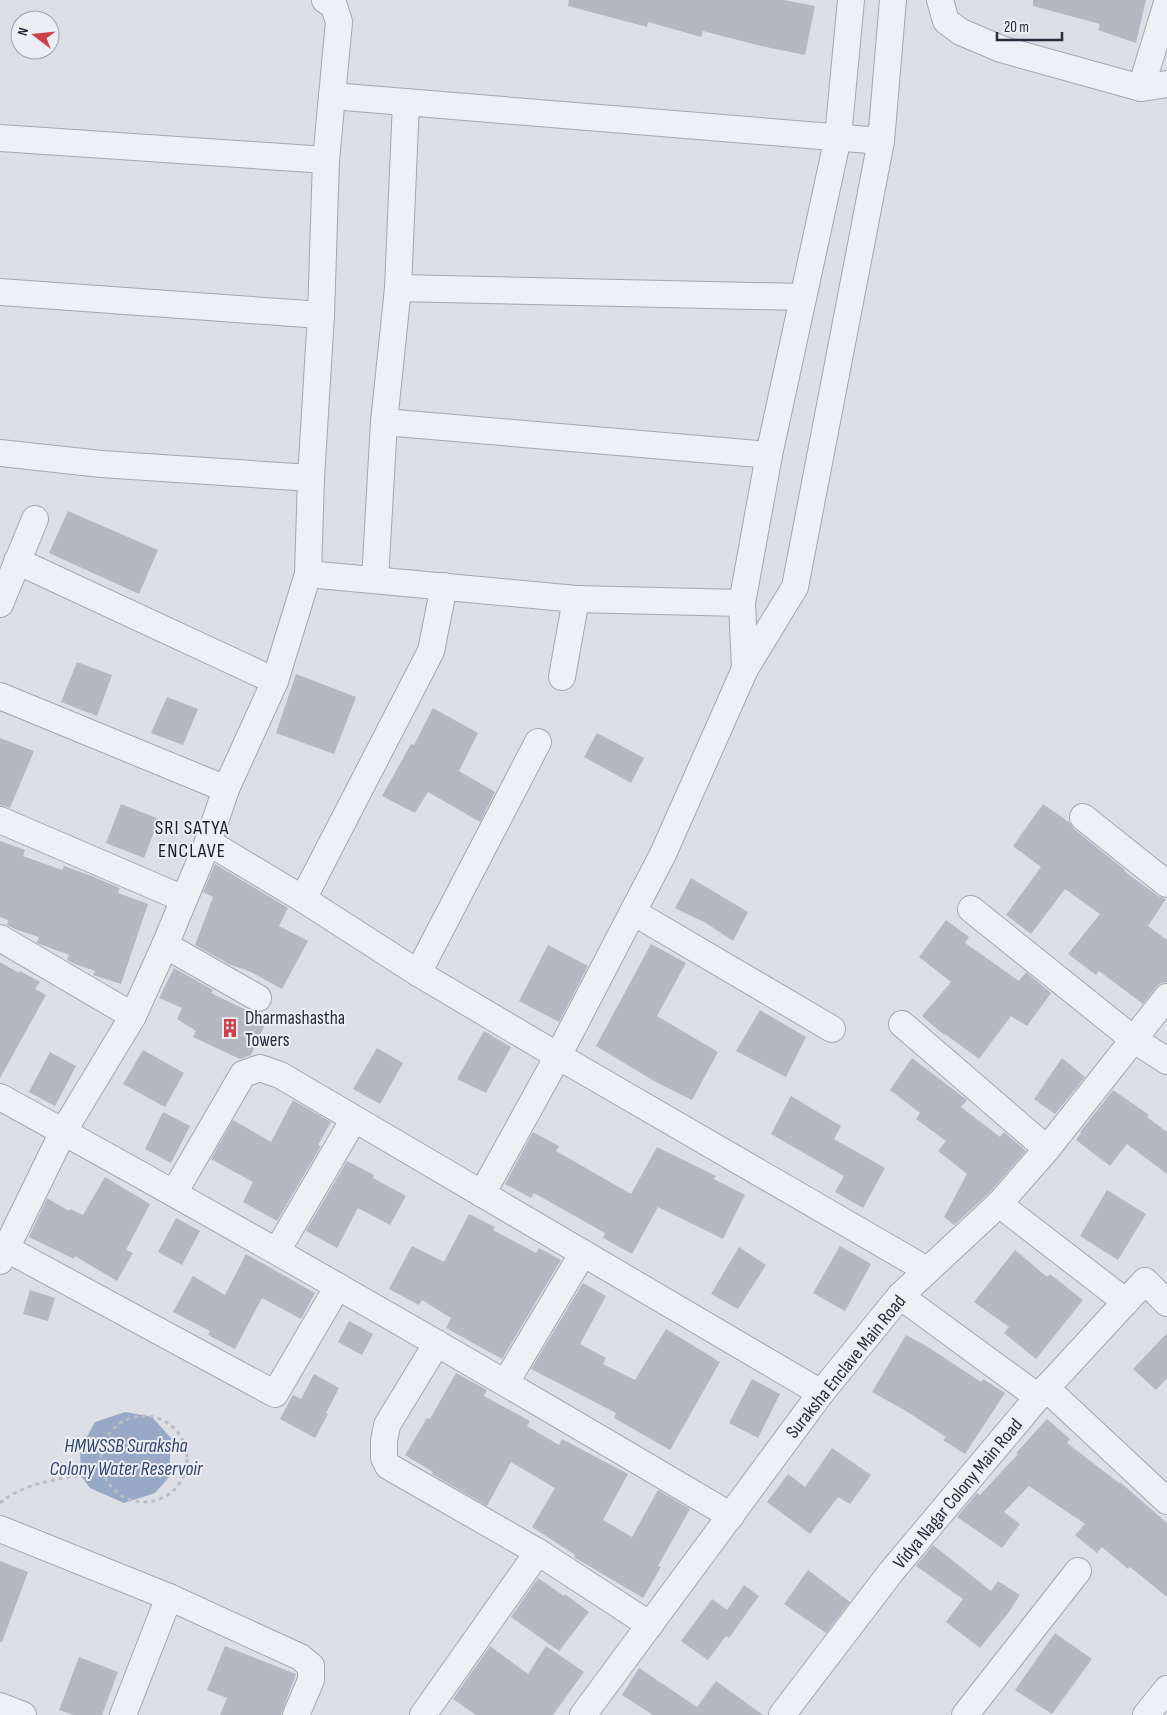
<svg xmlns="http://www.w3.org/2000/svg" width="1167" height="1715" font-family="'Sofia Sans Condensed',sans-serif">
<rect width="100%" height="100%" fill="#dcdfe6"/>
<!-- water -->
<polygon fill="#98a9c6" points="125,1412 152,1417 171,1438 169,1477 155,1493 124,1503 90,1488 81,1476 80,1449 95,1422"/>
<!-- building -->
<g fill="#b4b8c3">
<polygon points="569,0 784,0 815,6 805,55 761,46 703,31 701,37 648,22 647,27 568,6"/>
<polygon points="1033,0 1146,0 1136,43 1098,30 1100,24 1033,6"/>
<polygon points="68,511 158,550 139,594 49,553"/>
<polygon points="77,662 112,675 97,716 61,702"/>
<polygon points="296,674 356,697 334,754 276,733"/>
<polygon points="167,697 198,709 183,745 151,733"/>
<polygon points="433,708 478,733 459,771 495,792 480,822 428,792 415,813 382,796 411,744 414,745"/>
<polygon points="597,733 644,758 631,783 584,757"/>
<polygon points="0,738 34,751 10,808 0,805"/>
<polygon points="121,804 159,819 144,858 106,843"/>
<polygon points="1043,804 1069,822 1074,829 1125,870 1124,871 1158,896 1166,899 1148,926 1167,940 1167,982 1161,983 1156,987 1143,1004 1099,971 1096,975 1068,954 1100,914 1065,889 1031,934 1006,915 1041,867 1013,846"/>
<polygon points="0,841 25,850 23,856 62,870 64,866 89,875 120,888 118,893 148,904 121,984 93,975 95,971 75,964 67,960 69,955 37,943 39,937 17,930 7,925 8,920 0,917"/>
<polygon points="215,864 288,908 279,926 308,941 282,989 251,972 229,964 195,945 213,897 203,892"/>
<polygon points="691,878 748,912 733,941 706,923 675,908"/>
<polygon points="946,920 969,937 965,943 1019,981 1026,972 1051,993 1027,1026 1011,1016 979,1059 945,1034 944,1035 922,1016 951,982 919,957"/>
<polygon points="651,944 686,963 657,1016 718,1052 692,1100 654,1081 596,1046"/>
<polygon points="548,945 588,966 559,1022 519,1001"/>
<polygon points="0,962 19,973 20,971 40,982 35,989 46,995 0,1078"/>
<polygon points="174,968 213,990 211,993 267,1020 251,1055 240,1059 193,1037 196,1031 177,1019 182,1008 159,998"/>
<polygon points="760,1010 806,1037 786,1077 736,1051"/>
<polygon points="484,1031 511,1047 486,1093 457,1079"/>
<polygon points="377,1048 403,1063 380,1104 353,1089"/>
<polygon points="143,1050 184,1073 165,1107 123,1084"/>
<polygon points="50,1052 76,1066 55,1106 29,1092"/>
<polygon points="912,1058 967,1100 961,1107 1000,1137 1004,1132 1026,1151 988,1194 954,1225 944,1217 967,1174 938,1151 946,1141 916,1119 920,1113 890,1090"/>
<polygon points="1062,1058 1085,1077 1055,1114 1034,1099"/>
<polygon points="1113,1090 1149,1115 1147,1117 1167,1132 1167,1174 1127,1144 1110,1166 1076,1140 1081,1133 1080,1132"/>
<polygon points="791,1096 841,1126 834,1139 885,1168 863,1208 835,1192 844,1176 771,1134"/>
<polygon points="293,1100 331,1122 318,1145 321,1146 277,1221 243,1202 253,1182 211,1159 233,1120 271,1142"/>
<polygon points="163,1112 190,1126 171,1163 145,1149"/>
<polygon points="533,1132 559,1146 556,1151 631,1194 657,1147 716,1176 714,1179 745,1195 723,1239 658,1207 632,1254 603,1238 605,1233 534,1193 531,1198 505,1184"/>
<polygon points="347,1161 374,1175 373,1178 406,1196 390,1225 358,1208 337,1248 306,1231"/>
<polygon points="105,1177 150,1204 126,1250 133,1253 117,1281 75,1256 74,1259 29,1237 47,1198 69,1211 70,1209 83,1215"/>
<polygon points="1107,1190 1146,1214 1118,1260 1080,1236"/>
<polygon points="469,1214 495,1227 493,1230 536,1253 539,1248 561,1260 502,1359 446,1328 451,1318 422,1300 419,1305 389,1289 412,1246 444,1262"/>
<polygon points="176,1218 200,1231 182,1265 158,1252"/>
<polygon points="840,1246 871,1264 845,1311 813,1293"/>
<polygon points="739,1247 766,1265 738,1309 711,1294"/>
<polygon points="1015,1250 1047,1277 1050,1274 1083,1300 1036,1359 1004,1333 1009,1327 974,1302"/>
<polygon points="246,1254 315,1293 301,1319 262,1298 235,1349 208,1335 210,1331 173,1312 193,1276 225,1295"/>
<polygon points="583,1283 606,1296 580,1344 606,1358 603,1364 635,1380 666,1329 720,1362 670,1450 614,1418 616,1413 531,1369"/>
<polygon points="30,1290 55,1298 48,1321 23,1314"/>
<polygon points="349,1321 373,1334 362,1355 338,1342"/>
<polygon points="1167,1333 1167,1378 1156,1390 1133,1369"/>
<polygon points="906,1335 928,1347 981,1382 983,1379 1005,1393 965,1454 943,1440 946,1437 906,1411 872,1392"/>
<polygon points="456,1373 487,1390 484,1396 530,1421 527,1426 559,1445 562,1439 628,1474 603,1520 632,1537 658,1490 690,1509 658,1566 661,1567 643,1598 574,1557 575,1555 532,1527 555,1488 511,1462 487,1506 432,1474 433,1472 405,1455 427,1418 430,1419"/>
<polygon points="314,1374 339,1388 326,1413 328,1414 315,1438 280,1419 293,1395 301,1399"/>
<polygon points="752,1379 780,1394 758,1438 729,1423"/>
<polygon points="1047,1419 1070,1439 1067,1443 1119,1483 1120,1482 1167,1523 1167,1597 1130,1567 1128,1569 1102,1547 1097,1553 1075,1535 1085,1524 1029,1486 1004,1512 1020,1524 1002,1548 957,1517 977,1493 980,1495 1018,1454 1016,1453"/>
<polygon points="832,1448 871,1475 850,1504 838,1497 810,1534 767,1502 788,1474 805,1487"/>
<polygon points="933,1545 991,1591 998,1581 1020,1595 1009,1612 980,1648 946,1622 963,1599 916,1566"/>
<polygon points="0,1561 28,1572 2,1642 0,1642"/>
<polygon points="808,1570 850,1602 826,1633 784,1604"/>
<polygon points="538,1578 564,1596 565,1594 589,1612 559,1651 511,1617"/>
<polygon points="744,1585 759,1596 729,1638 726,1636 708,1660 681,1641 712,1599 727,1610"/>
<polygon points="1055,1633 1092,1659 1052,1714 1015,1690"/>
<polygon points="225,1646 296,1674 281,1715 220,1715 227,1698 207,1690"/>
<polygon points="490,1646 528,1674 546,1646 584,1672 553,1715 476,1715 453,1699"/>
<polygon points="79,1657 118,1672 102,1715 73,1715 59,1710"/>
<polygon points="639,1668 697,1707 716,1681 763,1715 653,1715 622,1695"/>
</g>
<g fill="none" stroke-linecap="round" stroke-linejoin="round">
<!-- minor casing -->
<g stroke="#a2a6b0" stroke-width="28">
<g id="minor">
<polyline points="325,0 334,6 339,22 326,160"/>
<polyline points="940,0 946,21 961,32 1001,49 1141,88 1167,84"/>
<polyline points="1141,88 1167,3"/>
<polyline points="332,96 881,141"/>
<polyline points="0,138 326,160 321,315 311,478 308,574 275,681 226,789 208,842 165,945 133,1016 63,1132 0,1261"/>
<polyline points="398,288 803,297"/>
<polyline points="0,292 321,315"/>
<polyline points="384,422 769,455"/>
<polyline points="0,453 101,464 311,478"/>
<polyline points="17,561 275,681"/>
<polyline points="308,574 576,599 562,677"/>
<polyline points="375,580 384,422 398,288 406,102"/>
<polyline points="576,599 742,603"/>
<polyline points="0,604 35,519"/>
<polyline points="745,669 742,603 769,455 838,137 851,0"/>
<polyline points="0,696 226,789"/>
<polyline points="1083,817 1167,884"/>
<polyline points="0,820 184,899"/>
<polyline points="208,842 303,899 418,973 558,1056 927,1270"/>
<polyline points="303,899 431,651 444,586"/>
<polyline points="971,909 1133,1039 1167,1061"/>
<polyline points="633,912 832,1029"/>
<polyline points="0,938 133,1016"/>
<polyline points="165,945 258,998"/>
<polyline points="418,973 538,742"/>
<polyline points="902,1024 1047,1149"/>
<path d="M0 1097C246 1232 489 1372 731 1516"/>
<polyline points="174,1193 243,1074 260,1068 280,1075 821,1393"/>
<polyline points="482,1194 558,1056 663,854 745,669 795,587 881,141 893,0"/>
<polyline points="999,1204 1126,1302"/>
<polyline points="7,1249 275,1394 338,1286"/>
<polyline points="277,1251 354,1119"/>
<polyline points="900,1296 1038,1397"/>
<polyline points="437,1343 387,1425 384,1441 384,1458 388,1466 538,1552 650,1625"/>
<polyline points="506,1382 583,1253"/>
<polyline points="1046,1388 1167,1501"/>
<polyline points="0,1529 169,1597 300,1657 311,1666 311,1680 296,1715"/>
<polyline points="0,1706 23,1715"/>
<polyline points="123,1715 169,1597"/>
<polyline points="423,1715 538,1552"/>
<polyline points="583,1715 821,1393 900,1296 999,1204 1047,1149 1167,997"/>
<polyline points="782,1715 891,1572 1038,1397 1145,1281 1167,1303"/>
<polyline points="965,1715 1078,1571"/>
<polyline points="1146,1715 1167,1689"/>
</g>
</g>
<!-- path -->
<g stroke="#bbbdc5" stroke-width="3" stroke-dasharray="4 4" stroke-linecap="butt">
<circle cx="144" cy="1459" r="43"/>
<path d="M0 1503C28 1480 67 1478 102 1472"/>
</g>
<!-- minor -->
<use href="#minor" stroke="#eff0f5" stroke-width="26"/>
</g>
<!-- icons -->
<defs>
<g id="building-bare" transform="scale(1.5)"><path d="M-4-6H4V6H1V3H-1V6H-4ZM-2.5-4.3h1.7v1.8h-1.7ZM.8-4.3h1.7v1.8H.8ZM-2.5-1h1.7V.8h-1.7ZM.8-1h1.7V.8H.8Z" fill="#cb4248" stroke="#eceef4" stroke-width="2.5" paint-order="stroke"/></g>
</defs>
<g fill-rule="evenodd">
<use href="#building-bare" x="230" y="1028"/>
</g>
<g text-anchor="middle" stroke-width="4" stroke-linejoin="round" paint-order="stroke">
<!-- poi labels -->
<g font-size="19" fill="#262c3c" stroke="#eceef4" text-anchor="start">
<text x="245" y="1024">Dharmashastha<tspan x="245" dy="22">Towers</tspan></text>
</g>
<!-- street labels -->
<g font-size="19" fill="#262c3c" stroke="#eceef4">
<text transform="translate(845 1366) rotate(-51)" y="7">Suraksha Enclave Main Road</text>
<text transform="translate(957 1493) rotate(-50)" y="7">Vidya Nagar Colony Main Road</text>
</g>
<!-- neighbourhood labels -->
<g font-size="20" letter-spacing="1" fill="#191e2d" stroke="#eceef4">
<text x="192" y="834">SRI SATYA<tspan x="192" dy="23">ENCLAVE</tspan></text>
</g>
<!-- water labels -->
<g font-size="20" font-style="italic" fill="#32476f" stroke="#eceef4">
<text x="126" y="1452">HMWSSB Suraksha<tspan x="126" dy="23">Colony Water Reservoir</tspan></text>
</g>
</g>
<!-- north arrow -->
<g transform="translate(35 35) rotate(286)"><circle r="24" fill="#eceef4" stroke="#9da0aa"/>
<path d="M0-4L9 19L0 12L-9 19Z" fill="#cb4248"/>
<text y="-8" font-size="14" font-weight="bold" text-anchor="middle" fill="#262c3c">N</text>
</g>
<!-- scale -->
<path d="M997 32v8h65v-8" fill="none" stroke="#262c3c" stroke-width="2.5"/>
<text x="1004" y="32" font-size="15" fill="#262c3c" stroke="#eceef4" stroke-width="4" paint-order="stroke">20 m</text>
</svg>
